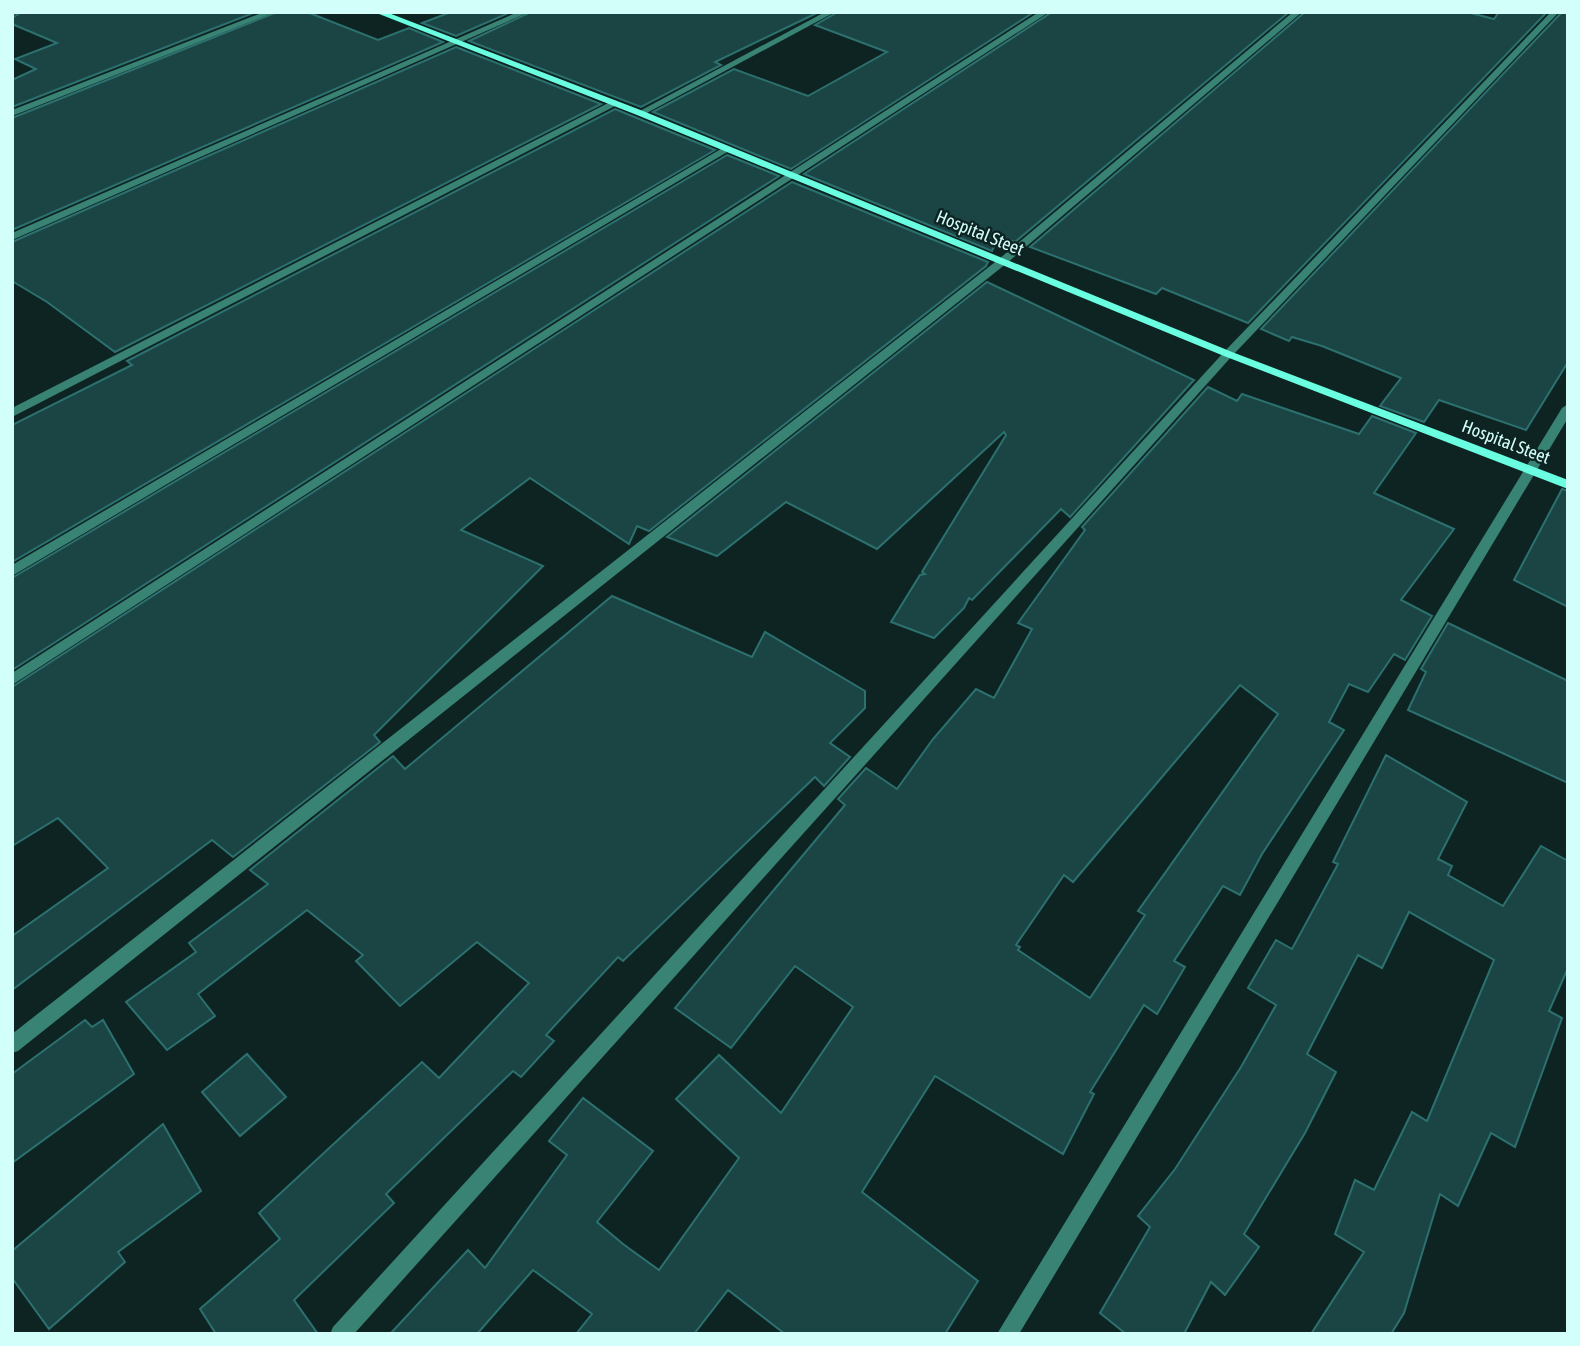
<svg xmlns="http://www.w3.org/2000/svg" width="1580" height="1346" font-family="'Asap Condensed',sans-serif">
<rect width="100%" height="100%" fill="#0e2423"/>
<!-- building -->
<g fill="#1a4544" stroke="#2c716f" stroke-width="2" fill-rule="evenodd">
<polygon points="22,12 256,12 12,107 12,80 36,69 15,59 57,43 12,24 12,18"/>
<polygon points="277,12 307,12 378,40 409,28 443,42 12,230 12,118"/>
<polygon points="451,12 511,12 456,36 422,23"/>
<polygon points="531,12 819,12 715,62 721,65 641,107 469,41"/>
<polygon points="838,12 1034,12 791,169 653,112 734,69 808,96 887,52 815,25"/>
<polygon points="1052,12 1289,12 1015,242 999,236 992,251 804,174"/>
<polygon points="1305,12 1467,12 1494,19 1499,12 1547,12 1248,323 1162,288 1156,294 1030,247"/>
<polygon points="1562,12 1568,12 1568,362 1526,430 1439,400 1424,422 1380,406 1401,378 1322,346 1292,337 1289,341 1261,329"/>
<polygon points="456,47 601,104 115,352 47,302 12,281 12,242"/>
<polygon points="615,109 715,150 12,562 12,425 132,365 127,361"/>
<polygon points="727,155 779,176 12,670 12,578"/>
<polygon points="792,182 988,262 986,266 649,531 637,526 629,544 530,478 510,493 461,530 543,566 374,735 380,742 233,857 212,840 12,990 12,936 108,868 58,818 12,846 12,687"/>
<polygon points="987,282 1194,380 1070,517 1061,509 972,600 969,598 964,608 934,638 891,622 920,575 925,574 922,572 1006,435 1004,432 877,549 786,502 717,556 667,537"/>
<path d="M1208 387 1237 401 1242 394 1359 434 1372 416 1416 433 1374 493 1454 529 1401 600 1432 616 1405 660 1394 654 1368 692 1349 684 1329 722 1344 730 1262 854 1240 895 1223 886 1174 961 1185 967 1157 1014 1144 1005 1090 1092 1094 1094 1063 1154 935 1076 862 1192 978 1281 945 1334H785L728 1290 694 1334H576L592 1314 533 1270 477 1334H390L468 1250 485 1268 567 1155 549 1141 583 1098 653 1151 597 1222 623 1244 659 1270 739 1158 676 1099 719 1055 781 1113 853 1007 795 966 731 1048 675 1008 845 805 838 799 866 768 897 789 933 739 976 689 994 698 1032 629 1018 623 1085 530 1082 527ZM1240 685 1278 714 1138 911 1145 915 1090 998 1018 950 1020 947 1016 945 1064 875 1073 882Z"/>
<polygon points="1562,489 1568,491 1568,607 1514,580"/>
<polygon points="612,596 752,657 765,632 865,691 865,708 830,743 850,757 824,786 815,777 623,961 618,957 546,1035 554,1041 521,1077 513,1071 386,1194 394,1203 294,1300 318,1334 216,1334 200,1309 280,1239 259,1213 422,1062 439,1078 529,983 477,942 400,1006 356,961 363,955 307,910 198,994 215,1016 167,1050 126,1002 196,952 189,943 268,884 250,870 393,756 405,769"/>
<polygon points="1448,623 1568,681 1568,783 1408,710 1426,672 1421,669"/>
<polygon points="1386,755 1467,802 1438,859 1452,866 1448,875 1503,906 1541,846 1568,861 1568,968 1549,1011 1562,1018 1515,1147 1491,1133 1458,1206 1440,1194 1404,1313 1391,1334 1311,1334 1364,1252 1335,1234 1355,1180 1374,1190 1412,1112 1427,1121 1494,960 1409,912 1382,968 1358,955 1307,1054 1336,1072 1305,1133 1244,1234 1259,1247 1225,1295 1211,1282 1184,1334 1126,1334 1100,1313 1150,1227 1138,1216 1175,1169 1241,1067 1276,1005 1248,988 1276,940 1292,949 1338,864 1333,862"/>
<polygon points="85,1020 92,1027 103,1020 134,1074 12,1163 12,1074"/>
<polygon points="247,1054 286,1097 240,1136 202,1092"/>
<polygon points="163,1124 201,1191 118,1252 125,1262 49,1329 12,1278 12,1251"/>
</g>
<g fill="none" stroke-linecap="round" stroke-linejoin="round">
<!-- street -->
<g fill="#398375" fill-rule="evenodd">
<polygon points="12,12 20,12 12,16"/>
<polygon points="264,12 275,12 12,116 12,110"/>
<polygon points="518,12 529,12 12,240 12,233"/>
<polygon points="825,12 835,12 643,115 636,113"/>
<polygon points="1039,12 1049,12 12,685 12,673"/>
<polygon points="1293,12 1302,12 1007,263 18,1051 12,1053 12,1034 999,259"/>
<polygon points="1551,12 1559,12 1232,356 354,1334 330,1334 333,1327 1224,352"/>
<polygon points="614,100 617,101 617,105 12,417 12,408"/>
<polygon points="726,146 730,149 729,151 12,576 12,565"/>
<polygon points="1568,404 1568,418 1019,1334 997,1334 1562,408"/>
</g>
<!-- secondary -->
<polygon fill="#69ffe0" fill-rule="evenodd" points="374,12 386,12 643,111 1232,352 1568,480 1568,489 1224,356 637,115"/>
</g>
<g text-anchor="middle" stroke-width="5" stroke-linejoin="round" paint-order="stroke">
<!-- far-street labels -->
<g font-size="18" fill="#d2fffa" stroke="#0e2423">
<text transform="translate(980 233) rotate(22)" y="6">Hospital Steet</text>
<text transform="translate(1506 442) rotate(21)" y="6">Hospital Steet</text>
</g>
</g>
<!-- border -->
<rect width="1580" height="1346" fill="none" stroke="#d2fffa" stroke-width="28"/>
</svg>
